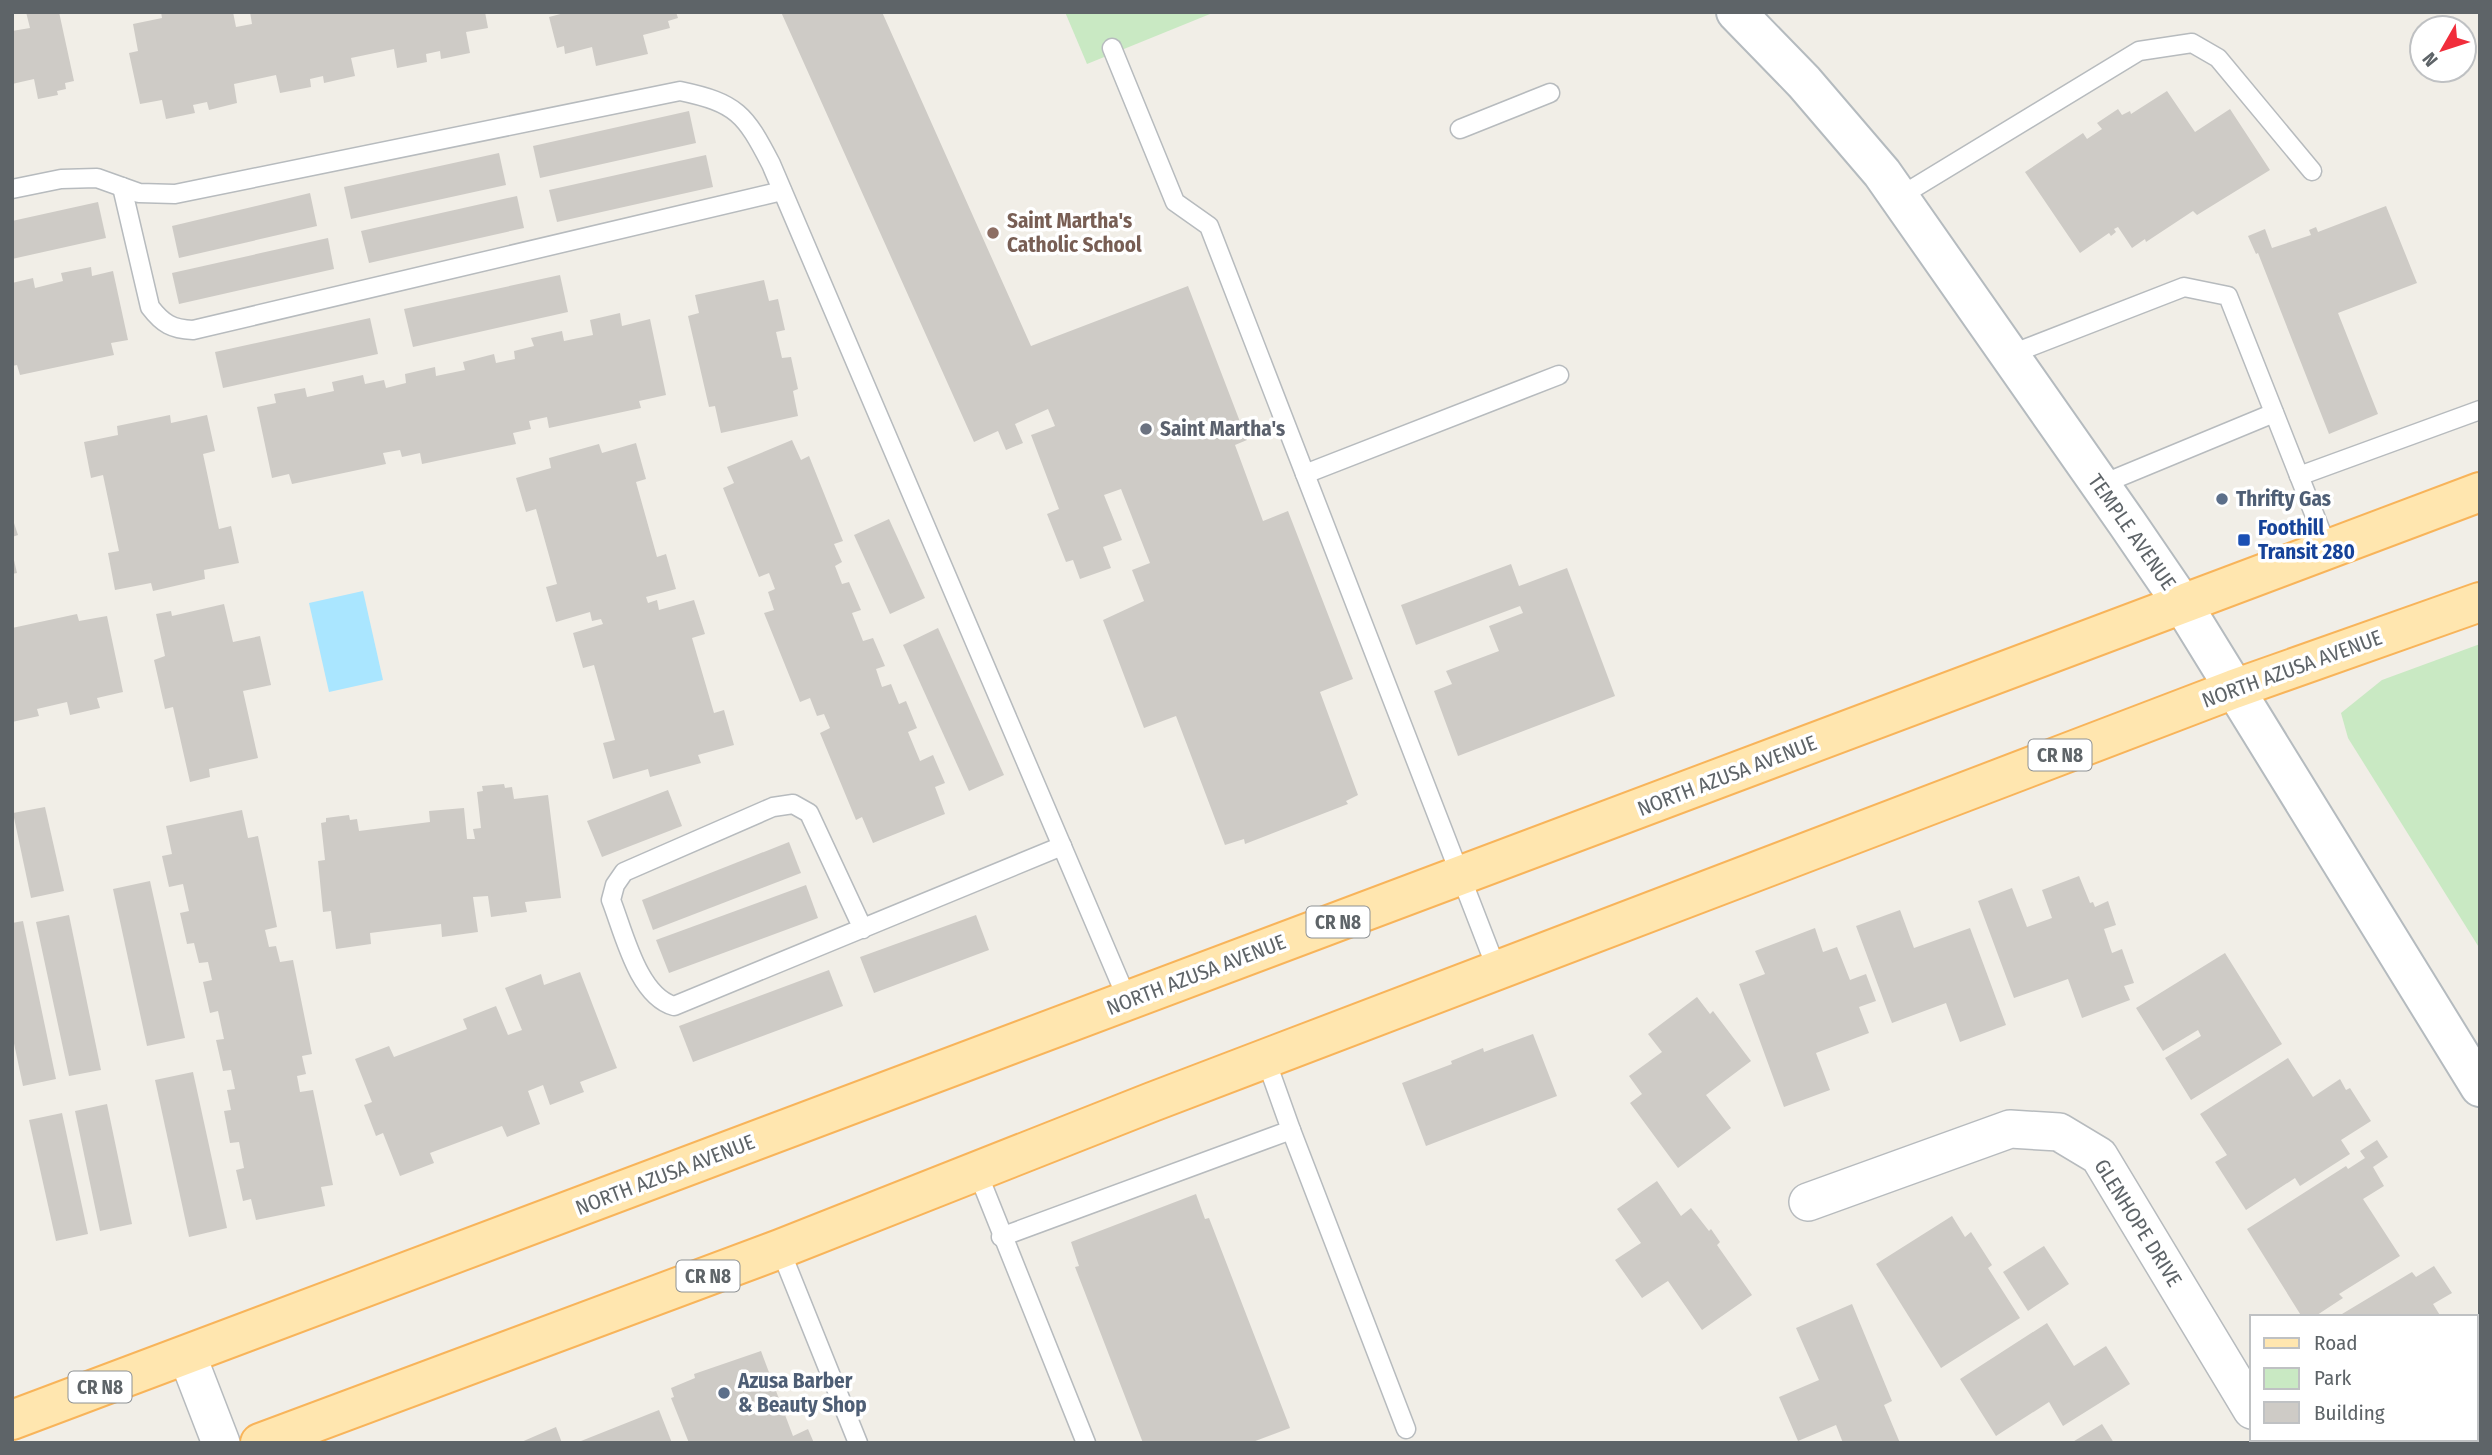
<svg xmlns="http://www.w3.org/2000/svg" width="2492" height="1455" font-family="'Fira Sans Condensed',sans-serif">
<rect width="100%" height="100%" fill="#f1eee7"/>
<!-- green -->
<g fill="#c9e9c3">
<polygon points="1065,12 1215,12 1087,64"/>
<polygon points="2480,644 2480,949 2348,738 2341,713 2382,680"/>
</g>
<!-- water -->
<polygon fill="#aae6ff" points="363,591 383,680 329,692 309,603"/>
<!-- building -->
<g fill="#cecbc6">
<polygon points="26,12 59,12 74,81 65,83 66,89 57,91 58,95 38,99 34,79 12,84 12,31 30,28"/>
<polygon points="161,12 233,12 236,27 252,24 250,12 485,12 488,28 466,32 470,53 441,59 440,51 426,54 427,62 397,68 394,49 351,58 355,76 324,83 323,76 310,79 311,87 280,93 276,75 234,84 237,103 209,110 207,102 193,105 195,113 166,119 162,100 140,104 129,53 138,51 133,24 162,18"/>
<polygon points="568,12 676,12 678,18 668,21 670,28 643,35 648,54 596,66 592,47 565,54 564,46 557,48 549,17"/>
<polygon points="781,12 882,12 1031,346 1188,286 1247,440 1235,445 1263,521 1288,511 1353,679 1320,692 1358,795 1346,801 1348,804 1245,844 1244,839 1225,845 1176,716 1144,728 1103,620 1144,601 1132,570 1150,563 1121,489 1104,495 1122,540 1103,547 1111,568 1080,579 1073,560 1066,562 1047,514 1059,509 1031,435 1055,426 1048,409 1015,424 1023,443 1006,450 998,431 974,442"/>
<polygon points="2167,91 2195,132 2230,109 2270,170 2197,215 2193,211 2146,242 2145,239 2132,248 2118,227 2114,229 2116,232 2111,236 2109,233 2080,253 2025,172 2083,133 2087,139 2102,129 2097,123 2118,109 2122,115 2130,111 2131,114"/>
<polygon points="689,111 696,143 540,178 533,146"/>
<polygon points="499,153 506,185 351,219 344,187"/>
<polygon points="706,155 713,187 557,222 549,190"/>
<polygon points="310,193 317,226 179,258 172,226"/>
<polygon points="517,196 524,228 369,263 361,231"/>
<polygon points="98,202 106,238 12,259 12,221"/>
<polygon points="2386,206 2417,283 2338,313 2378,414 2329,434 2258,253 2256,254 2248,236 2265,229 2272,248 2311,235 2309,230 2316,227 2318,232"/>
<polygon points="328,238 334,269 179,304 172,273"/>
<polygon points="91,267 92,276 113,271 128,340 111,343 114,355 20,375 17,365 12,366 12,283 33,278 35,288 63,281 61,273"/>
<polygon points="560,275 568,312 413,347 404,309"/>
<polygon points="764,280 769,301 778,299 785,330 776,332 782,358 791,357 798,389 793,391 798,416 721,433 715,406 709,407 688,316 699,313 695,295"/>
<polygon points="620,313 622,326 650,319 666,395 639,401 641,408 549,428 547,417 529,421 531,429 513,433 516,444 422,464 420,453 402,457 400,450 383,453 386,464 292,484 289,474 272,478 257,407 276,403 274,394 305,388 307,397 334,391 332,382 363,375 365,384 384,380 386,388 406,383 405,374 435,367 436,376 465,370 463,362 494,354 496,363 515,359 514,351 534,346 531,338 562,331 564,341 593,335 590,320"/>
<polygon points="370,318 378,354 223,388 215,352"/>
<polygon points="170,415 171,423 207,415 215,451 203,454 219,529 231,526 239,563 204,570 205,579 153,591 151,583 115,590 108,553 119,551 103,475 91,478 84,442 118,435 117,426"/>
<polygon points="792,440 801,460 809,456 843,541 834,544 842,562 835,566 842,584 849,582 861,610 852,613 863,641 873,638 885,666 876,669 882,687 891,684 899,704 906,701 917,728 908,732 920,761 933,755 945,783 935,787 945,814 873,843 862,817 856,820 820,733 830,728 824,714 817,716 810,698 800,702 764,613 774,610 768,592 775,589 769,573 759,577 723,488 734,483 727,467"/>
<polygon points="636,443 646,479 636,482 657,557 666,554 676,589 646,597 648,603 657,600 659,610 694,600 705,634 692,638 714,713 724,710 734,745 698,755 701,763 650,777 648,769 613,779 603,743 615,740 594,665 583,668 573,633 603,624 601,619 592,621 590,612 556,622 546,587 557,584 536,509 526,512 516,478 551,468 549,458 599,444 602,453"/>
<polygon points="12,517 18,535 12,537"/>
<polygon points="889,519 925,598 890,614 854,535"/>
<polygon points="13,556 17,573 12,574 12,557"/>
<polygon points="1511,564 1519,586 1567,568 1615,696 1458,756 1434,691 1452,684 1446,671 1499,651 1489,626 1523,613 1520,606 1416,645 1401,605"/>
<polygon points="224,604 233,642 260,636 271,685 243,691 258,758 209,769 210,777 190,782 173,707 165,709 154,660 165,656 156,614 171,611 172,616"/>
<polygon points="77,614 79,621 107,616 123,692 97,698 100,708 70,715 67,702 37,709 39,716 12,722 12,628"/>
<polygon points="938,628 1004,775 969,791 903,645"/>
<polygon points="504,784 505,788 512,787 514,799 548,795 561,898 525,902 527,912 491,917 488,896 473,897 478,932 442,937 441,924 370,933 371,944 336,949 331,911 323,912 318,861 325,860 321,823 326,822 326,818 349,815 350,820 357,819 359,831 430,822 429,811 464,808 467,839 475,839 473,829 481,828 477,792 483,791 482,786"/>
<polygon points="668,790 682,826 602,857 587,821"/>
<polygon points="45,807 64,891 31,898 13,813"/>
<polygon points="242,810 248,838 258,836 277,927 265,930 269,947 276,946 280,962 293,960 312,1054 302,1056 306,1074 297,1076 300,1092 313,1090 333,1185 321,1187 325,1206 256,1220 251,1199 243,1201 236,1170 244,1168 239,1142 230,1143 224,1111 231,1110 227,1090 235,1089 231,1070 223,1071 216,1040 224,1039 218,1011 210,1013 203,982 212,980 208,962 199,963 194,943 187,944 180,913 189,911 183,884 169,887 162,856 172,854 166,826"/>
<polygon points="789,842 801,873 653,930 642,900"/>
<polygon points="2079,876 2090,903 2093,902 2095,907 2108,901 2116,925 2104,929 2112,953 2122,949 2134,983 2124,986 2130,1000 2082,1018 2068,979 2014,998 1978,901 2012,888 2027,927 2052,918 2042,890"/>
<polygon points="150,881 185,1038 147,1046 113,889"/>
<polygon points="806,885 818,918 669,973 656,940"/>
<polygon points="1900,910 1914,948 1970,928 2006,1025 1960,1042 1946,1003 1892,1023 1856,926"/>
<polygon points="69,915 101,1070 69,1076 36,922"/>
<polygon points="976,915 989,950 874,993 860,957"/>
<polygon points="23,921 56,1079 23,1086 12,1034 12,923"/>
<polygon points="1815,928 1823,952 1837,947 1850,980 1866,974 1876,1001 1859,1007 1869,1033 1816,1053 1830,1090 1784,1107 1739,984 1765,974 1755,951"/>
<polygon points="2225,953 2282,1044 2191,1100 2165,1058 2201,1036 2198,1030 2163,1051 2136,1008"/>
<polygon points="829,970 843,1006 693,1062 679,1026"/>
<polygon points="580,972 617,1068 580,1082 584,1092 550,1105 543,1085 528,1091 540,1124 507,1137 502,1126 430,1153 434,1163 400,1176 383,1133 376,1136 364,1105 372,1102 355,1059 389,1046 394,1057 467,1029 463,1019 496,1006 508,1035 522,1030 505,988 541,974 544,985"/>
<polygon points="1697,997 1710,1014 1713,1011 1751,1061 1706,1095 1731,1128 1678,1168 1630,1103 1642,1094 1629,1076 1662,1052 1648,1034"/>
<polygon points="1533,1034 1557,1096 1426,1146 1402,1083 1452,1064 1451,1061 1483,1048 1484,1052"/>
<polygon points="2288,1058 2313,1097 2340,1079 2346,1090 2350,1088 2371,1121 2341,1140 2350,1154 2300,1186 2295,1178 2246,1210 2215,1162 2227,1155 2200,1114"/>
<polygon points="193,1072 227,1228 189,1237 155,1080"/>
<polygon points="107,1104 132,1224 100,1231 75,1111"/>
<polygon points="62,1113 88,1234 56,1241 29,1120"/>
<polygon points="2377,1140 2388,1157 2373,1167 2384,1186 2363,1199 2400,1256 2339,1294 2343,1298 2314,1317 2302,1317 2247,1229 2346,1166 2348,1169 2365,1158 2360,1151"/>
<polygon points="1657,1181 1681,1216 1691,1208 1709,1231 1711,1229 1720,1242 1717,1245 1752,1295 1702,1330 1668,1281 1642,1298 1615,1260 1641,1243 1617,1209"/>
<polygon points="1196,1194 1205,1219 1209,1218 1290,1428 1250,1443 1143,1443 1075,1267 1079,1266 1071,1242"/>
<polygon points="1952,1216 1965,1237 1971,1232 1992,1265 1988,1268 2020,1318 1941,1368 1876,1264"/>
<polygon points="2044,1246 2069,1284 2028,1311 2003,1272"/>
<polygon points="2434,1266 2452,1293 2433,1304 2441,1317 2337,1317 2412,1272 2416,1277"/>
<polygon points="1852,1304 1892,1401 1884,1405 1900,1443 1843,1443 1836,1425 1798,1441 1779,1397 1819,1380 1796,1328"/>
<polygon points="2047,1323 2074,1366 2106,1346 2130,1384 2063,1426 2049,1402 1996,1436 1960,1379"/>
<polygon points="761,1351 793,1436 808,1429 814,1443 689,1443 671,1398 674,1397 671,1388 695,1378 694,1374"/>
<polygon points="2480,1376 2480,1443 2453,1443 2451,1439 2476,1439 2476,1378"/>
<polygon points="659,1410 672,1443 576,1443"/>
<polygon points="2102,1424 2114,1443 2071,1443"/>
<polygon points="556,1427 562,1443 519,1443"/>
</g>
<g fill="none" stroke-linecap="round" stroke-linejoin="round">
<!-- service casing -->
<g stroke="#b7bbbe" stroke-width="21">
<g id="service">
<polyline points="1112,48 1175,202 1209,226 1497,970"/>
<polyline points="1460,129 1550,93"/>
<path d="M122 187 150 307C163 324 172 329 193 330L782 191"/>
<path d="M12 189 61 179 97 178 139 193 175 194 680 91C737 103 745 114 771 164L1128 1001"/>
<polyline points="1899,197 2139,51 2192,43 2218,58 2312,171"/>
<polyline points="2009,355 2184,287 2228,296 2328,549"/>
<polyline points="1305,474 1559,375"/>
<polyline points="2299,476 2480,410"/>
<polyline points="2100,485 2274,413"/>
<path d="M863 929 809 813 793 804 773 807 624 872 615 885 611 900C624 933 638 996 674 1006L1062 846"/>
<polyline points="1291,1130 1406,1429"/>
<polyline points="977,1171 1086,1443"/>
<polyline points="1001,1237 1291,1130 1266,1060"/>
<polyline points="780,1249 858,1443"/>
</g>
</g>
<!-- minor casing -->
<g stroke="#b7bbbe" stroke-width="40">
<g id="minor">
<polyline points="1808,1202 2010,1129 2059,1132 2099,1156 2252,1410"/>
<polyline points="187,1355 221,1443"/>
<polyline points="2270,1439 2272,1443"/>
</g>
</g>
<!-- secondary casing -->
<g stroke="#b5bbbf" stroke-width="42">
<polyline id="secondary" points="1736,12 1804,82 1882,173 2127,523 2183,605 2480,1087"/>
</g>
<!-- primary casing -->
<g stroke="#f8b45a" stroke-width="42">
<g id="primary">
<polyline points="12,1420 2480,492"/>
<polyline points="260,1443 780,1249 1152,1102 2234,689 2480,602"/>
</g>
</g>
<!-- service -->
<use href="#service" stroke="#fff" stroke-width="18"/>
<!-- minor -->
<use href="#minor" stroke="#fff" stroke-width="37"/>
<!-- secondary -->
<use href="#secondary" stroke="#fff" stroke-width="38"/>
<!-- primary -->
<use href="#primary" stroke="#ffe6af" stroke-width="38"/>
</g>
<!-- markers -->
<circle fill="#8d6e63" stroke="#fff" stroke-width="2.5" cx="993" cy="233" r="7"/>
<circle fill="#6b7280" stroke="#fff" stroke-width="2.5" cx="1146" cy="429" r="7"/>
<g fill="#5c6f8a" stroke="#fff" stroke-width="2.5">
<circle cx="2222" cy="499" r="7"/>
<circle cx="724" cy="1393" r="7"/>
</g>
<rect fill="#1a4fb4" stroke="#fff" stroke-width="2.5" x="2237" y="533" width="14" height="14" rx="3.5"/>
<g text-anchor="middle" stroke-width="7" stroke-linejoin="round" paint-order="stroke">
<!-- shield labels -->
<g fill="#fff" stroke="#8e9295" stroke-width="2">
<rect x="2028.5" y="739.5" width="63" height="31" rx="5"/>
<rect x="1306.5" y="906.5" width="63" height="31" rx="5"/>
<rect x="676.5" y="1260.5" width="63" height="31" rx="5"/>
<rect x="68.5" y="1371.5" width="63" height="31" rx="5"/>
</g>
<g font-size="19" font-weight="bold" fill="#5e6468">
<text x="2060" y="762">CR N8</text>
<text x="1338" y="929">CR N8</text>
<text x="708" y="1283">CR N8</text>
<text x="100" y="1394">CR N8</text>
</g>
<!-- education labels -->
<g font-size="21" font-weight="bold" fill="#785e54" stroke="#fff" text-anchor="start">
<text x="1007" y="228">Saint Martha's<tspan x="1007" dy="24">Catholic School</tspan></text>
</g>
<!-- worship labels -->
<g font-size="21" font-weight="bold" fill="#5b616d" stroke="#fff" text-anchor="start">
<text x="1160" y="436">Saint Martha's</text>
</g>
<!-- service labels -->
<g font-size="21" font-weight="bold" fill="#4e5e75" stroke="#fff" text-anchor="start">
<text x="2236" y="506">Thrifty Gas</text>
<text x="738" y="1388">Azusa Barber<tspan x="738" dy="24">&amp; Beauty Shop</tspan></text>
</g>
<!-- transit labels -->
<g font-size="21" font-weight="bold" fill="#164399" stroke="#fff" text-anchor="start">
<text x="2258" y="535">Foothill<tspan x="2258" dy="24">Transit 280</tspan></text>
</g>
<!-- street labels -->
<g font-size="21" fill="#5e6468" stroke="#fff">
<text transform="translate(2132 532) rotate(55)" y="7">TEMPLE AVENUE</text>
<text transform="translate(2292 669) rotate(-20)" y="7">NORTH AZUSA AVENUE</text>
<text transform="translate(1727 776) rotate(-21)" y="7">NORTH AZUSA AVENUE</text>
<text transform="translate(1196 975) rotate(-21)" y="7">NORTH AZUSA AVENUE</text>
<text transform="translate(665 1175) rotate(-21)" y="7">NORTH AZUSA AVENUE</text>
<text transform="translate(2138 1223) rotate(58)" y="7">GLENHOPE DRIVE</text>
</g>
</g>
<!-- border -->
<rect width="2492" height="1455" fill="none" stroke="#5e6468" stroke-width="28"/>
<!-- legend -->
<rect x="2250" y="1315" width="228" height="126" fill="#ffffff" stroke="#bfc1c3" stroke-width="2"/>
<rect x="2264" y="1338" width="35" height="10" fill="#ffe6af" stroke="#bfc1c3" stroke-width="2"/>
<text x="2314" y="1350" font-size="21" fill="#5e6468">Road</text>
<rect x="2264" y="1368" width="35" height="21" fill="#c9e9c3" stroke="#bfc1c3" stroke-width="2"/>
<text x="2314" y="1385" font-size="21" fill="#5e6468">Park</text>
<rect x="2264" y="1402" width="35" height="21" fill="#cecbc6" stroke="#bfc1c3" stroke-width="2"/>
<text x="2314" y="1420" font-size="21" fill="#5e6468">Building</text>
<!-- north arrow -->
<g transform="translate(2443 49) rotate(231)"><circle r="33" fill="#ffffff" stroke="#bfc1c3" stroke-width="2"/>
<path d="M0-5L12 26L0 18L-12 26Z" fill="#f12d3b"/>
<text y="-10" font-size="19" font-weight="bold" text-anchor="middle" fill="#5e6468">N</text>
</g>
</svg>
